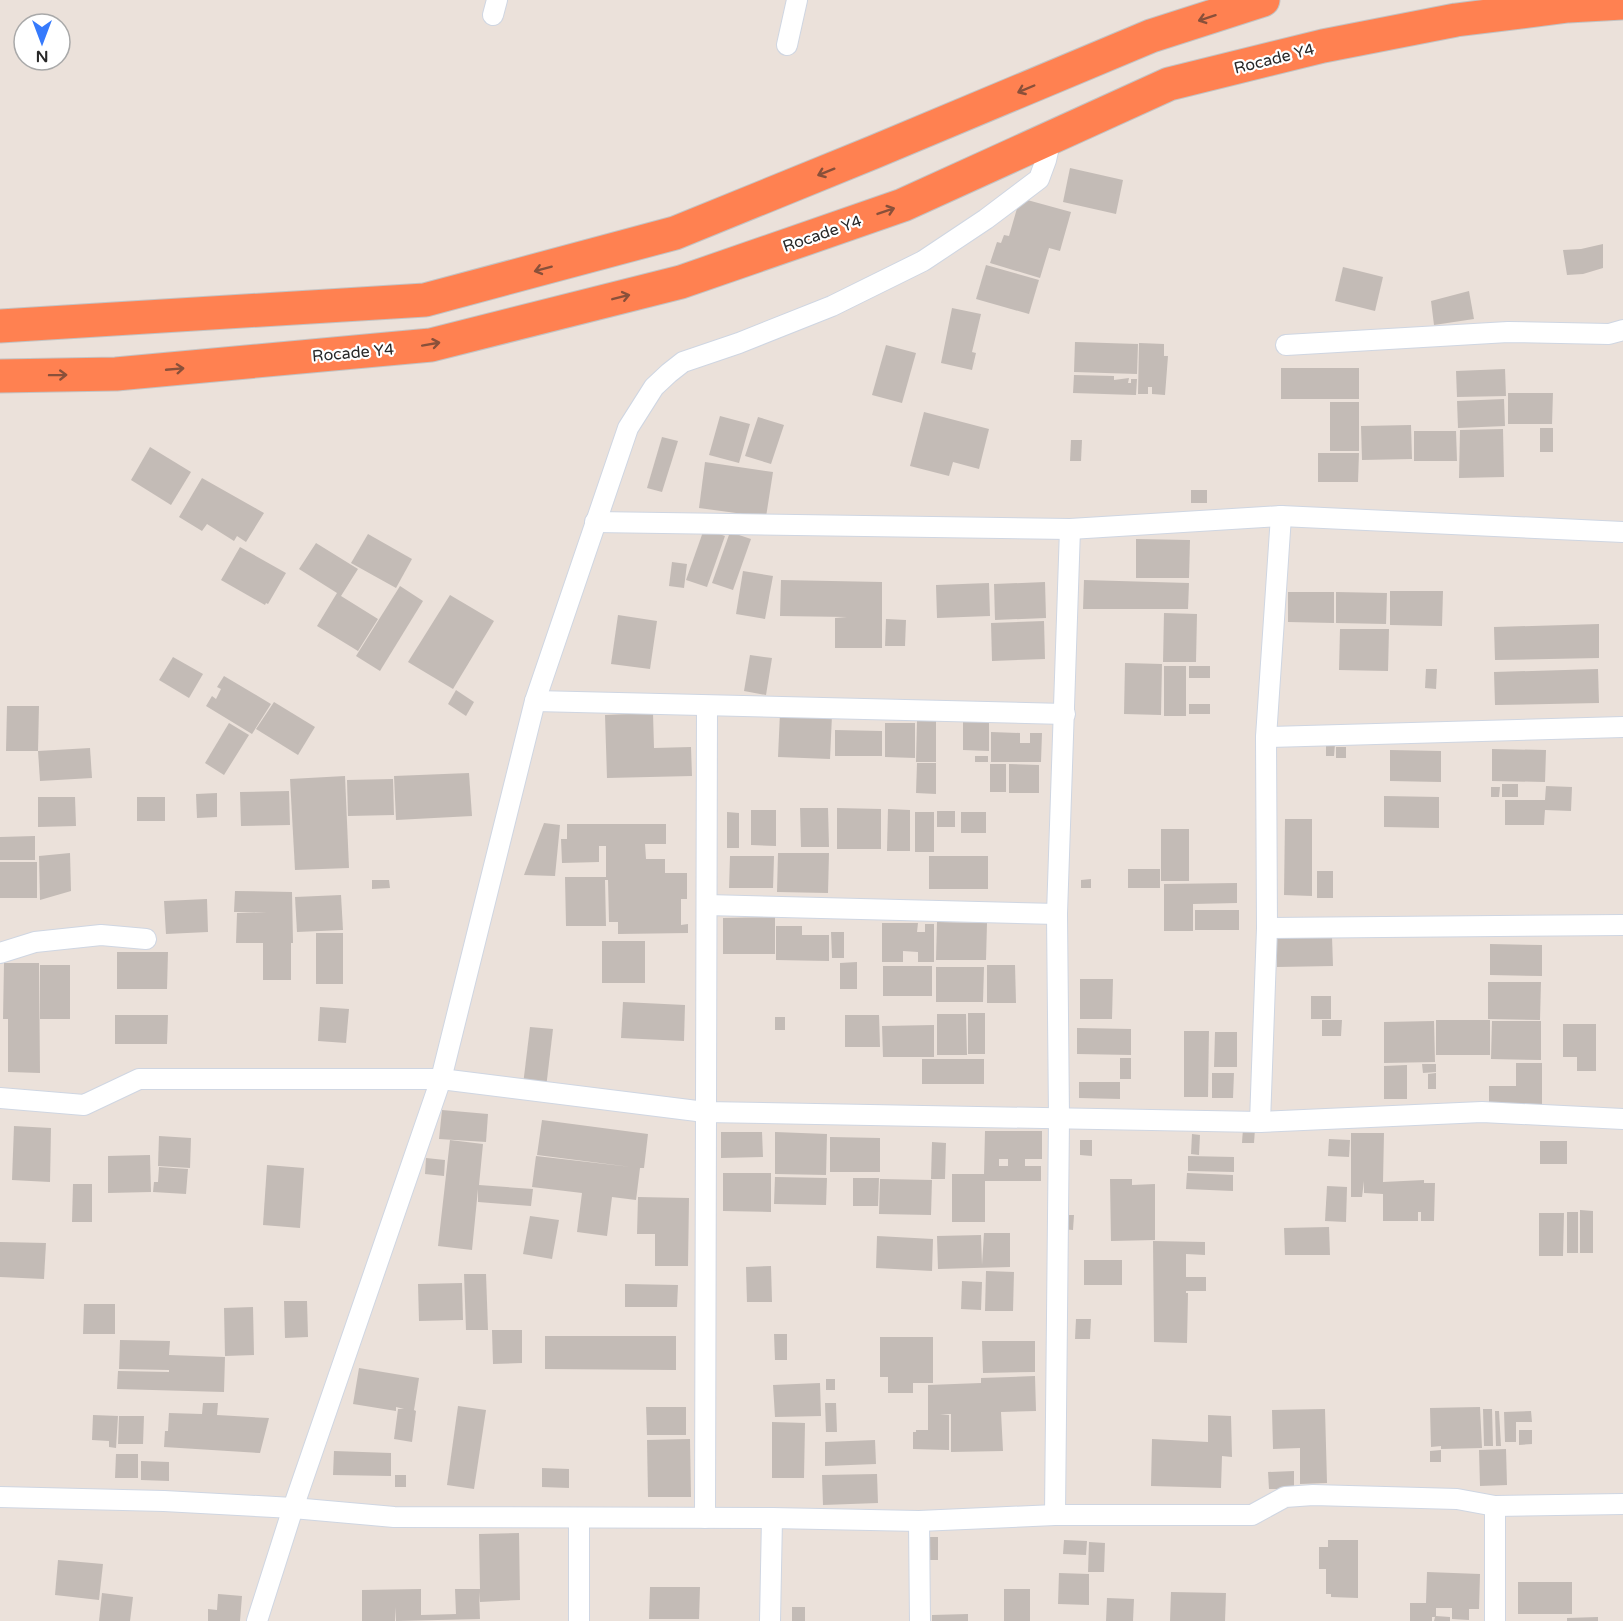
<svg xmlns="http://www.w3.org/2000/svg" width="1623" height="1621" font-family="'Varela Round',sans-serif">
<rect width="100%" height="100%" fill="#ebe1da"/>
<!-- building -->
<g fill="#c3bbb6" fill-rule="evenodd">
<polygon points="1070,168 1123,180 1116,214 1063,202"/>
<polygon points="1020,198 1071,212 1060,251 1049,248 1040,278 990,263 997,242 1001,243 1004,235 1009,236"/>
<polygon points="1603,244 1603,268 1583,274 1567,275 1563,250 1581,249"/>
<polygon points="986,265 1039,280 1029,314 976,299"/>
<polygon points="1343,267 1383,277 1375,311 1335,301"/>
<polygon points="1469,291 1474,319 1434,325 1431,301"/>
<polygon points="952,308 981,314 972,352 976,353 972,370 941,363"/>
<polygon points="1075,342 1138,344 1137,374 1074,372"/>
<polygon points="1139,343 1164,344 1164,356 1168,356 1165,395 1152,394 1152,387 1148,387 1148,394 1138,394"/>
<polygon points="886,345 916,353 902,403 872,395"/>
<rect x="1281" y="368" width="78" height="31"/>
<polygon points="1505,369 1506,396 1457,397 1456,371"/>
<polygon points="1074,375 1114,376 1114,380 1129,378 1128,383 1131,383 1131,379 1137,379 1136,395 1073,393"/>
<polygon points="1508,393 1553,393 1552,424 1508,424"/>
<polygon points="1504,399 1505,426 1458,428 1457,401"/>
<rect x="1330" y="402" width="29" height="49"/>
<polygon points="924,412 989,429 979,469 953,462 949,476 910,466"/>
<polygon points="720,416 750,424 739,463 709,455"/>
<polygon points="758,417 784,425 771,464 745,456"/>
<polygon points="1411,425 1412,459 1362,460 1361,426"/>
<rect x="1540" y="428" width="13" height="24"/>
<polygon points="1503,429 1504,477 1459,478 1460,430"/>
<polygon points="1414,431 1456,431 1457,461 1414,461"/>
<polygon points="662,437 678,441 662,492 647,488"/>
<polygon points="1071,440 1082,440 1081,461 1070,461"/>
<polygon points="150,447 191,472 171,505 131,480"/>
<polygon points="1318,453 1359,453 1358,482 1318,482"/>
<polygon points="705,462 773,472 766,517 699,508"/>
<polygon points="202,478 264,513 246,542 237,536 234,541 207,524 202,531 179,517"/>
<rect x="1191" y="490" width="16" height="13"/>
<polygon points="704,529 725,536 707,587 686,580"/>
<polygon points="730,532 751,539 733,590 712,583"/>
<polygon points="368,534 412,559 396,588 351,563"/>
<polygon points="1136,539 1190,540 1189,578 1136,578"/>
<polygon points="316,543 358,569 341,596 378,619 358,651 317,626 337,593 299,569"/>
<polygon points="240,547 286,573 268,604 266,603 265,605 221,580"/>
<polygon points="672,562 687,564 684,588 669,586"/>
<polygon points="743,571 773,576 765,619 736,614"/>
<polygon points="781,580 882,582 882,648 835,648 835,618 847,617 780,616"/>
<polygon points="1084,580 1189,583 1188,609 1083,609"/>
<polygon points="1045,582 1046,618 995,620 994,584"/>
<polygon points="989,583 990,616 937,618 936,585"/>
<polygon points="400,586 423,601 380,671 356,656"/>
<polygon points="1390,591 1443,591 1442,626 1390,625"/>
<polygon points="1288,592 1334,592 1334,623 1288,622"/>
<polygon points="1336,592 1387,593 1386,624 1336,623"/>
<polygon points="450,595 494,621 453,689 408,662"/>
<polygon points="1164,613 1197,614 1196,662 1163,662"/>
<polygon points="618,615 657,621 650,669 611,664"/>
<polygon points="886,619 906,620 905,646 885,646"/>
<polygon points="1044,621 1045,659 992,661 991,623"/>
<polygon points="1599,624 1599,658 1495,660 1494,627"/>
<polygon points="1340,629 1389,629 1388,671 1339,670"/>
<polygon points="750,655 772,658 766,695 744,691"/>
<polygon points="173,657 203,674 189,698 159,680"/>
<polygon points="1125,663 1162,664 1161,715 1124,714"/>
<rect x="1164" y="666" width="22" height="50"/>
<rect x="1189" y="666" width="21" height="12"/>
<polygon points="1426,669 1437,669 1436,689 1425,688"/>
<polygon points="1598,669 1599,703 1495,705 1494,672"/>
<polygon points="224,676 271,704 252,734 206,706 212,696 216,699 221,689 217,687"/>
<polygon points="456,690 474,702 466,716 448,704"/>
<polygon points="274,702 315,727 298,755 256,729"/>
<rect x="1189" y="704" width="21" height="10"/>
<polygon points="7,706 39,706 38,751 6,751"/>
<polygon points="653,713 654,748 691,747 692,776 607,778 605,715"/>
<polygon points="780,713 832,715 830,759 778,757"/>
<polygon points="917,721 936,721 936,762 916,762"/>
<polygon points="963,722 989,722 989,751 963,750"/>
<polygon points="229,723 249,735 224,775 205,763"/>
<polygon points="885,723 915,723 915,758 885,757"/>
<polygon points="835,730 882,731 882,756 835,756"/>
<polygon points="991,732 1020,733 1020,743 1030,743 1030,733 1042,733 1041,762 991,762"/>
<polygon points="1326,744 1335,744 1334,756 1326,756"/>
<rect x="1336" y="747" width="10" height="11"/>
<polygon points="90,748 92,778 40,781 38,751"/>
<polygon points="1492,749 1546,750 1545,782 1492,781"/>
<polygon points="1390,750 1441,751 1441,782 1390,781"/>
<rect x="975" y="756" width="13" height="6"/>
<polygon points="917,763 936,763 936,794 916,793"/>
<rect x="990" y="764" width="16" height="28"/>
<polygon points="1009,764 1039,765 1039,793 1009,793"/>
<polygon points="469,773 472,816 396,820 394,776"/>
<polygon points="345,776 349,868 295,870 290,779"/>
<polygon points="393,779 394,815 348,816 347,780"/>
<rect x="1502" y="784" width="16" height="13"/>
<polygon points="1546,786 1572,787 1571,811 1545,810 1544,825 1505,825 1505,800 1545,800"/>
<polygon points="1491,787 1500,787 1499,797 1491,797"/>
<polygon points="289,791 290,825 241,826 240,792"/>
<polygon points="217,793 217,817 197,818 196,794"/>
<polygon points="1384,796 1439,797 1439,828 1384,827"/>
<polygon points="38,797 75,797 76,826 38,827"/>
<rect x="137" y="797" width="28" height="24"/>
<polygon points="800,808 828,808 829,847 801,847"/>
<polygon points="837,808 881,809 881,849 837,849"/>
<polygon points="888,809 910,810 910,851 887,851"/>
<polygon points="751,810 776,810 776,846 751,845"/>
<rect x="937" y="811" width="18" height="16"/>
<polygon points="727,812 739,813 739,848 727,848"/>
<rect x="915" y="812" width="19" height="40"/>
<rect x="961" y="812" width="25" height="21"/>
<polygon points="1285,819 1312,819 1312,896 1284,895"/>
<polygon points="544,823 560,825 555,876 524,875"/>
<polygon points="567,824 666,824 666,844 645,844 646,859 665,859 665,873 687,873 687,899 681,899 681,925 688,924 688,933 618,934 618,922 609,922 608,880 605,880 606,926 566,926 565,877 606,877 606,846 599,846 599,862 562,863 561,839 567,839"/>
<rect x="1161" y="829" width="28" height="52"/>
<polygon points="35,836 35,860 0,860 0,837"/>
<polygon points="70,853 71,891 40,900 39,856"/>
<polygon points="778,853 829,853 828,893 777,892"/>
<polygon points="730,856 774,856 773,888 729,888"/>
<rect x="929" y="856" width="59" height="33"/>
<rect x="0" y="862" width="37" height="36"/>
<rect x="1128" y="869" width="32" height="19"/>
<rect x="1317" y="871" width="16" height="27"/>
<polygon points="1091,879 1091,888 1081,888 1081,880"/>
<polygon points="372,880 389,880 390,888 372,889"/>
<polygon points="1237,883 1237,903 1193,904 1193,931 1164,931 1164,884"/>
<polygon points="235,891 292,892 293,943 291,943 291,980 263,980 263,943 236,943 237,913 267,912 234,912"/>
<polygon points="341,895 343,930 297,932 295,897"/>
<polygon points="207,899 208,932 166,934 164,901"/>
<rect x="1195" y="910" width="44" height="20"/>
<polygon points="775,917 775,954 723,954 723,918"/>
<polygon points="937,922 987,923 986,960 936,960"/>
<polygon points="882,923 918,923 917,932 925,932 925,924 934,924 934,962 918,962 918,952 903,951 903,962 882,962"/>
<polygon points="776,926 802,926 802,935 829,935 829,961 776,960"/>
<polygon points="831,932 844,932 844,958 832,958"/>
<rect x="316" y="933" width="27" height="51"/>
<polygon points="1332,937 1333,966 1277,967 1277,938"/>
<rect x="602" y="941" width="43" height="42"/>
<polygon points="1490,944 1542,945 1542,976 1490,975"/>
<polygon points="117,952 168,952 167,989 117,989"/>
<polygon points="857,962 857,989 840,989 840,963"/>
<polygon points="4,963 39,963 40,1073 8,1072 8,1019 3,1019"/>
<rect x="40" y="965" width="30" height="54"/>
<polygon points="987,965 1015,965 1016,1003 987,1003"/>
<rect x="883" y="966" width="49" height="30"/>
<polygon points="936,967 984,967 983,1002 936,1002"/>
<polygon points="1080,979 1113,979 1112,1019 1080,1019"/>
<polygon points="1488,982 1541,982 1540,1020 1488,1019"/>
<rect x="1311" y="996" width="20" height="23"/>
<polygon points="623,1002 685,1005 684,1041 621,1038"/>
<polygon points="320,1007 349,1009 346,1043 318,1041"/>
<rect x="968" y="1013" width="17" height="41"/>
<polygon points="937,1014 966,1014 967,1055 937,1055"/>
<polygon points="115,1015 168,1015 167,1044 115,1044"/>
<polygon points="845,1015 879,1015 880,1047 845,1047"/>
<rect x="775" y="1017" width="10" height="13"/>
<polygon points="1322,1020 1342,1020 1341,1036 1322,1036"/>
<rect x="1436" y="1020" width="54" height="35"/>
<polygon points="1434,1021 1435,1062 1384,1063 1384,1022"/>
<polygon points="1492,1021 1541,1021 1541,1060 1491,1059"/>
<polygon points="1563,1024 1596,1024 1596,1071 1577,1071 1577,1057 1563,1057"/>
<polygon points="934,1025 934,1057 883,1057 882,1026"/>
<polygon points="530,1027 553,1029 546,1088 523,1085"/>
<polygon points="1077,1028 1131,1029 1131,1055 1077,1054"/>
<polygon points="1184,1031 1209,1031 1208,1097 1184,1097"/>
<polygon points="1215,1032 1237,1032 1237,1067 1214,1067"/>
<rect x="1120" y="1058" width="11" height="21"/>
<rect x="922" y="1059" width="62" height="25"/>
<polygon points="1516,1063 1542,1063 1542,1106 1489,1105 1489,1086 1516,1086"/>
<polygon points="1422,1064 1436,1064 1436,1072 1423,1073"/>
<polygon points="1407,1065 1407,1099 1384,1099 1384,1066"/>
<polygon points="1212,1073 1234,1073 1233,1098 1212,1098"/>
<polygon points="1436,1073 1436,1089 1428,1089 1428,1074"/>
<polygon points="1079,1082 1120,1082 1120,1099 1079,1098"/>
<polygon points="442,1110 488,1114 486,1142 439,1139"/>
<polygon points="542,1120 648,1134 644,1168 640,1168 636,1200 612,1197 607,1236 577,1232 582,1193 532,1187 536,1156 631,1167 537,1155"/>
<polygon points="14,1126 51,1128 50,1182 12,1180"/>
<polygon points="1243,1128 1255,1129 1254,1143 1242,1143"/>
<path d="M985 1131H1042V1159H1025V1166H1041V1181H985V1222H952V1174H984ZM999 1159H1008V1166H999Z"/>
<polygon points="721,1132 762,1132 763,1157 721,1158"/>
<polygon points="775,1132 827,1134 826,1175 775,1174"/>
<polygon points="1351,1133 1384,1133 1383,1182 1424,1180 1424,1183 1435,1183 1434,1221 1421,1221 1421,1212 1418,1212 1418,1221 1383,1221 1383,1194 1364,1193 1364,1181 1362,1197 1351,1197"/>
<polygon points="1192,1134 1200,1135 1199,1155 1191,1154"/>
<polygon points="159,1136 191,1138 190,1168 158,1166"/>
<polygon points="830,1137 880,1138 880,1172 830,1172"/>
<polygon points="1329,1139 1350,1140 1349,1157 1328,1156"/>
<polygon points="450,1140 483,1144 479,1185 533,1189 531,1206 478,1202 478,1189 472,1250 438,1246"/>
<polygon points="1080,1140 1092,1140 1092,1156 1080,1155"/>
<rect x="1540" y="1141" width="27" height="23"/>
<polygon points="932,1142 946,1143 945,1179 931,1179"/>
<polygon points="150,1155 151,1192 108,1193 108,1156"/>
<polygon points="1188,1156 1234,1157 1234,1172 1188,1171"/>
<polygon points="426,1158 445,1160 444,1176 425,1174"/>
<polygon points="267,1165 304,1168 300,1228 263,1225"/>
<polygon points="159,1167 188,1169 186,1194 153,1192 154,1182 158,1182"/>
<polygon points="723,1173 771,1173 771,1212 723,1211"/>
<polygon points="1187,1173 1233,1175 1233,1191 1186,1189"/>
<polygon points="775,1177 827,1178 826,1205 774,1204"/>
<polygon points="853,1178 879,1178 878,1206 853,1206"/>
<polygon points="880,1179 932,1180 931,1215 879,1214"/>
<polygon points="1110,1179 1132,1179 1132,1185 1155,1184 1155,1240 1111,1241"/>
<polygon points="73,1184 92,1184 92,1222 72,1222"/>
<polygon points="1327,1186 1347,1187 1346,1222 1325,1221"/>
<polygon points="638,1197 689,1198 688,1266 655,1266 655,1234 637,1234"/>
<polygon points="1580,1210 1593,1211 1593,1253 1580,1253"/>
<rect x="1567" y="1212" width="11" height="41"/>
<polygon points="1539,1213 1564,1213 1563,1256 1539,1256"/>
<polygon points="1062,1215 1074,1215 1073,1230 1061,1229"/>
<polygon points="530,1216 559,1220 552,1259 523,1254"/>
<polygon points="1329,1227 1330,1255 1285,1255 1284,1228"/>
<polygon points="984,1233 1010,1233 1010,1267 938,1269 937,1236 981,1235 982,1265"/>
<polygon points="877,1236 933,1239 932,1271 876,1268"/>
<polygon points="1153,1241 1205,1242 1205,1255 1186,1254 1186,1277 1206,1277 1206,1291 1186,1291 1186,1293 1188,1293 1187,1343 1154,1342"/>
<polygon points="0,1242 46,1243 44,1279 0,1277"/>
<rect x="1084" y="1260" width="38" height="25"/>
<polygon points="771,1266 772,1302 747,1302 746,1267"/>
<polygon points="986,1271 1014,1272 1013,1311 985,1311"/>
<polygon points="464,1274 486,1274 488,1330 466,1330"/>
<polygon points="962,1281 982,1282 981,1310 961,1309"/>
<polygon points="462,1283 463,1320 419,1321 418,1284"/>
<polygon points="625,1284 678,1285 677,1307 625,1307"/>
<polygon points="284,1301 307,1301 308,1337 285,1338"/>
<polygon points="84,1304 115,1304 115,1334 83,1334"/>
<polygon points="253,1307 254,1355 225,1356 224,1308"/>
<polygon points="1076,1319 1091,1319 1090,1339 1075,1339"/>
<polygon points="492,1330 522,1330 522,1363 493,1364"/>
<polygon points="774,1334 787,1334 787,1360 775,1360"/>
<polygon points="545,1336 676,1336 676,1370 545,1369"/>
<polygon points="880,1337 933,1337 933,1383 913,1383 913,1393 888,1393 888,1377 880,1377"/>
<polygon points="120,1340 170,1341 169,1355 225,1357 224,1392 117,1389 118,1371 169,1372 169,1370 119,1369"/>
<polygon points="982,1341 1035,1341 1035,1372 983,1373"/>
<polygon points="359,1368 419,1378 414,1410 416,1411 412,1442 394,1439 398,1409 404,1409 396,1407 396,1411 353,1404"/>
<polygon points="1035,1376 1036,1411 1001,1412 1003,1451 951,1452 951,1414 940,1414 949,1415 949,1450 913,1449 913,1432 916,1432 916,1430 928,1430 928,1385 981,1383 981,1378"/>
<rect x="826" y="1379" width="9" height="11"/>
<polygon points="820,1383 821,1416 775,1417 773,1385"/>
<polygon points="203,1403 218,1403 217,1415 269,1418 260,1453 164,1447 165,1431 168,1431 169,1413 202,1414"/>
<polygon points="825,1403 836,1403 837,1432 826,1432"/>
<polygon points="458,1406 486,1410 474,1489 447,1485"/>
<polygon points="646,1407 686,1407 686,1435 647,1435"/>
<polygon points="1480,1407 1482,1448 1441,1449 1441,1446 1431,1447 1430,1408"/>
<polygon points="1325,1409 1327,1483 1300,1484 1300,1448 1273,1449 1272,1410"/>
<polygon points="1483,1409 1492,1409 1493,1446 1484,1446"/>
<polygon points="1495,1411 1499,1411 1501,1446 1496,1446"/>
<polygon points="1531,1411 1532,1422 1516,1422 1516,1442 1505,1442 1504,1412"/>
<polygon points="93,1415 118,1416 116,1448 109,1447 109,1441 92,1440"/>
<polygon points="1208,1415 1231,1416 1232,1457 1222,1456 1221,1488 1151,1486 1152,1439 1208,1442"/>
<polygon points="119,1416 144,1416 143,1444 118,1444"/>
<polygon points="772,1422 805,1423 804,1478 772,1478"/>
<polygon points="1519,1430 1532,1430 1532,1444 1519,1445"/>
<polygon points="690,1439 691,1497 648,1497 647,1440"/>
<polygon points="875,1440 876,1464 825,1466 825,1442"/>
<polygon points="1506,1449 1507,1485 1480,1486 1479,1450"/>
<polygon points="1441,1450 1441,1462 1430,1462 1430,1451"/>
<polygon points="334,1451 391,1453 391,1476 333,1475"/>
<polygon points="116,1454 138,1454 138,1478 115,1478"/>
<polygon points="141,1461 169,1462 169,1481 141,1480"/>
<polygon points="542,1468 569,1469 569,1488 542,1487"/>
<polygon points="1294,1471 1294,1489 1269,1489 1268,1472"/>
<polygon points="877,1474 878,1503 823,1505 822,1475"/>
<rect x="395" y="1475" width="11" height="12"/>
<polygon points="519,1533 520,1600 480,1602 479,1592 480,1619 396,1621 395,1607 395,1621 362,1621 362,1590 421,1589 421,1615 456,1614 455,1589 480,1589 479,1534"/>
<polygon points="925,1537 938,1537 938,1560 926,1560"/>
<polygon points="1064,1540 1087,1541 1086,1555 1063,1554"/>
<polygon points="1328,1540 1358,1540 1358,1598 1331,1597 1331,1594 1326,1594 1326,1569 1319,1569 1319,1547 1328,1547"/>
<polygon points="1089,1542 1105,1543 1104,1572 1088,1572"/>
<polygon points="58,1560 103,1564 99,1600 55,1595"/>
<polygon points="1427,1572 1480,1574 1479,1609 1469,1609 1469,1620 1452,1619 1452,1608 1436,1608 1436,1616 1450,1617 1450,1621 1434,1621 1435,1617 1432,1617 1432,1621 1410,1621 1410,1603 1426,1603"/>
<polygon points="1059,1573 1089,1574 1089,1605 1058,1604"/>
<rect x="1518" y="1582" width="54" height="32"/>
<polygon points="650,1587 700,1587 699,1619 649,1619"/>
<rect x="1004" y="1589" width="26" height="32"/>
<polygon points="1171,1592 1226,1593 1225,1621 1170,1621"/>
<polygon points="102,1593 133,1597 130,1621 99,1621"/>
<polygon points="218,1594 242,1596 240,1621 208,1621 208,1609 217,1610"/>
<polygon points="1107,1598 1134,1599 1133,1621 1106,1621"/>
<rect x="792" y="1607" width="13" height="14"/>
<polygon points="968,1614 968,1621 932,1621 932,1615"/>
<polygon points="1598,1617 1598,1621 1567,1621 1567,1618"/>
</g>
<g fill="none" stroke-linecap="round" stroke-linejoin="round">
<!-- street casing -->
<g stroke="#cfd6e2" stroke-width="22">
<g id="street">
<polyline points="493,15 497,0"/>
<polyline points="787,45 797,0"/>
<polyline points="1286,345 1508,332 1609,334 1623,330"/>
<polyline points="595,522 1070,529 1281,516 1623,532"/>
<polyline points="535,701 1065,714"/>
<polyline points="1266,737 1623,727"/>
<polyline points="707,905 1057,914"/>
<polyline points="1267,928 1623,925"/>
<polyline points="0,953 35,942 101,935 146,939"/>
<polyline points="0,1098 84,1105 139,1079 441,1079 705,1112 1260,1122 1482,1112 1623,1119"/>
<polyline points="1260,1122 1267,928 1266,737 1281,516"/>
<polyline points="0,1497 164,1501 293,1508 394,1517 772,1518 919,1521 1055,1515 1252,1515 1285,1497 1313,1495 1457,1499 1495,1506 1623,1504"/>
<polyline points="1495,1506 1495,1621"/>
<polyline points="1055,1515 1059,1118 1057,914 1070,529"/>
<polyline points="705,1518 707,706"/>
<polyline points="919,1521 920,1621"/>
<polyline points="257,1621 293,1508 441,1079 535,701 628,428 654,387 669,373 683,362 739,343 832,306 923,261 986,219 1039,179 1046,160 1051,138"/>
<polyline points="579,1621 579,1518"/>
<polyline points="770,1621 772,1518"/>
</g>
</g>
<!-- highway casing -->
<g stroke="#c3c3c3" stroke-width="35">
<g id="highway">
<polyline points="0,326 425,300 675,233 874,152 1151,36 1263,0"/>
<polyline points="0,376 116,374 431,345 681,282 903,205 1169,84 1323,46 1456,20 1568,6 1623,3"/>
</g>
</g>
<!-- street -->
<use href="#street" stroke="#fff" stroke-width="20"/>
<!-- highway -->
<use href="#highway" stroke="#ff8151" stroke-width="33"/>
</g>
<!-- one-way arrows -->
<defs><path id="oneway-shaft" d="M-6 0H5M1.5-3L5.5 0L1.5 3" fill="none" stroke-width="1.6" stroke-linecap="round" stroke-linejoin="round" transform="scale(1.5)"/></defs>
<g stroke="#89503a">
<use href="#oneway-shaft" transform="translate(1207 18) rotate(162)"/>
<use href="#oneway-shaft" transform="translate(1026 89) rotate(157)"/>
<use href="#oneway-shaft" transform="translate(826 172) rotate(158)"/>
<use href="#oneway-shaft" transform="translate(886 211) rotate(-19)"/>
<use href="#oneway-shaft" transform="translate(543 269) rotate(165)"/>
<use href="#oneway-shaft" transform="translate(621 297) rotate(-14)"/>
<use href="#oneway-shaft" transform="translate(431 344) rotate(-10)"/>
<use href="#oneway-shaft" transform="translate(175 369) rotate(-5)"/>
<use href="#oneway-shaft" transform="translate(58 375) rotate(-1)"/>
</g>
<g text-anchor="middle" stroke-width="4.5" stroke-linejoin="round" paint-order="stroke">
<!-- street labels -->
<g font-size="16" fill="#282828" stroke="#fff">
<text transform="translate(1274 58) rotate(-14)" y="6">Rocade Y4</text>
<text transform="translate(822 233) rotate(-19)" y="6">Rocade Y4</text>
<text transform="translate(353 352) rotate(-5)" y="6">Rocade Y4</text>
</g>
</g>
<!-- north arrow -->
<g transform="translate(42 42) rotate(180)"><circle r="28" fill="#ffffff" stroke="#a9a9a9" stroke-width="1.5"/>
<path d="M0-4.5L10 22L0 15L-10 22Z" fill="#367afc"/>
<text y="-9" font-size="16" font-weight="bold" text-anchor="middle" fill="#282828">N</text>
</g>
</svg>
